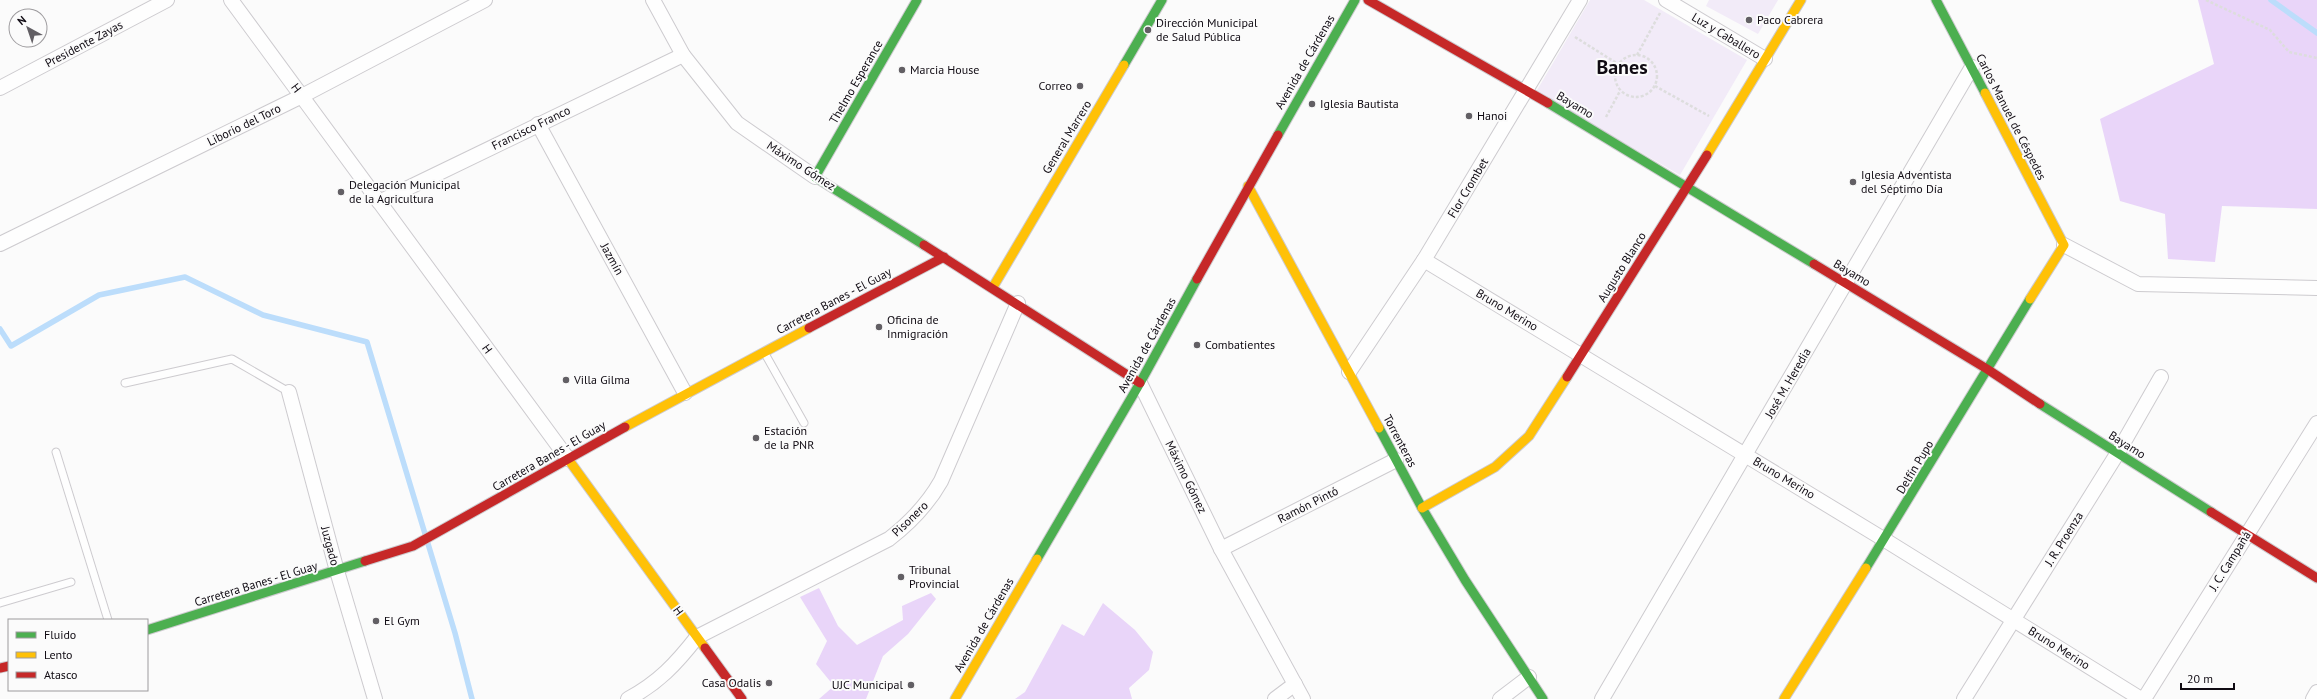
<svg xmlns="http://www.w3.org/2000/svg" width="2317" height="699" font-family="'PT Sans',sans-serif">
<rect width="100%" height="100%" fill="#fbfbfb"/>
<!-- green -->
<g fill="#f2ebf8">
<polygon points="1590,0 1644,0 1747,60 1680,175 1536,92"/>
<polygon points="1709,0 1778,0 1758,34 1706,6"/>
</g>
<!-- forest -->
<g fill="#e9d5f9">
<polygon points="2198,0 2317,0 2317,209 2222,206 2215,262 2168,259 2165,214 2120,201 2100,119 2214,64"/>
<polygon points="819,588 838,626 857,645 903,620 902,606 931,593 936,599 908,634 883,656 866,699 819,699 834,686 816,664 827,641 800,597"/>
<polygon points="1103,603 1135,630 1153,652 1149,670 1129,688 1132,699 1015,699 1025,692 1062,624 1084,636"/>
</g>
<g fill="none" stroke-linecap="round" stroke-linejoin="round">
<!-- stream -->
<g stroke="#bcddfb" stroke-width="5.5">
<polyline points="2271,0 2317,33"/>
<polyline points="0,329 11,346 99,295 185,277 263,315 367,342 455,633 472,699"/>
</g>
<!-- lane casing -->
<g stroke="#cdcbcf" stroke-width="9">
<g id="lane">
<polyline points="764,352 804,423"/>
<polyline points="125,383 232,359 289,392"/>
<polyline points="56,452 108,620"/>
<polyline points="0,603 71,582"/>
</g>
</g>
<!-- street casing -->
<g stroke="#cdcbcf" stroke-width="16">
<g id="street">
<polyline points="231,0 568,459"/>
<polyline points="653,0 683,55 737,123 815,177"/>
<polyline points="1666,0 1765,59"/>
<polyline points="0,88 167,0"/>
<polyline points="538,124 685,393"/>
<polyline points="379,202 683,55"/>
<polyline points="0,244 302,96 485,0"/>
<polyline points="2064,245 2138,284 2317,288"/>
<polyline points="1424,260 1885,540 2141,699"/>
<polyline points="1349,372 1424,260 1580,0"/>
<polyline points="1140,383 1221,549 1303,699"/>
<polyline points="289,392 337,571 375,699"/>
<polyline points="1221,549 1396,460"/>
<path d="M628 699C658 683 676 664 697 637L889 539C911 522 928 504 941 481L1018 303"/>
<polyline points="1275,699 1295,684"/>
<polyline points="1500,699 1529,677"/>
<polyline points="1602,699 1972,67"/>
<polyline points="1964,699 2117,454 2161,377"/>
<polyline points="2144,699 2317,423"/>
<polyline points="2313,699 2317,692"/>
</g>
</g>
<!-- fast casing -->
<g stroke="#cdcbcf" stroke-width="11">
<g id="fast">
<polyline points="917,0 815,177 924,245"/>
<polyline points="1936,0 1985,93"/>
<polyline points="1124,65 1162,0"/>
<polyline points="1548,103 1814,264"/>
<polyline points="1278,135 1355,0"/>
<polyline points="2040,404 2211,512"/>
<polyline points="1379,428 1422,508 1465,580 1543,699"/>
<polyline points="1037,559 1140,383 1197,279"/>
<polyline points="1866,568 2030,299"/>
<polyline points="147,630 365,561"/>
</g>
</g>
<!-- slow casing -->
<g stroke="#cdcbcf" stroke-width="11">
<g id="slow">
<polyline points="1985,93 2064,245 2030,299"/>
<polyline points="1707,155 1801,0"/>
<polyline points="1248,186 1379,428"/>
<polyline points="993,287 1124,65"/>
<polyline points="625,427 809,328"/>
<polyline points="568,459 705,648"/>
<polyline points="1422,508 1495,467 1529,436 1567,377"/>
<polyline points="955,699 1037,559"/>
<polyline points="1784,699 1866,568"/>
</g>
</g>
<!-- jam casing -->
<g stroke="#cdcbcf" stroke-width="11">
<g id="jam">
<polyline points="1368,0 1548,103"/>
<polyline points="924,245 1140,383"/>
<polyline points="1814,264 1987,369 2040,404"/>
<polyline points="1197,279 1278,135"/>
<polyline points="809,328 944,257"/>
<polyline points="1567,377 1707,155"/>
<polyline points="2211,512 2317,578"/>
<polyline points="365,561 413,546 625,427"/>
<polyline points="705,648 742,699"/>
<polyline points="0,668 9,666"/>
</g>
</g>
<!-- path -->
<g stroke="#ddd" stroke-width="2.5" stroke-dasharray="3 2" stroke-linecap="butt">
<polyline points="2206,0 2270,30 2289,52 2317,58"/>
<polyline points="1575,37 1618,64"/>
<circle cx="1636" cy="76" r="21"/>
<polyline points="1637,55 1660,13"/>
<polyline points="1655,86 1709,116"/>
<polyline points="1606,117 1620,91"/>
</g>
<!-- lane -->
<use href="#lane" stroke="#fefefe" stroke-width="7"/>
<!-- street -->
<use href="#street" stroke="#fefefe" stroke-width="14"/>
<!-- fast -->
<use href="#fast" stroke="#4caf50" stroke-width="9"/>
<!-- slow -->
<use href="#slow" stroke="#ffc107" stroke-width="9"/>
<!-- jam -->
<use href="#jam" stroke="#c62828" stroke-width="9"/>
</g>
<!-- markers -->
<g fill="#625f64" stroke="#fbfbfb" stroke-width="1.5">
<circle cx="1749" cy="20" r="4"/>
<circle cx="1148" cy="30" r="4"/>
<circle cx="902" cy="70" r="4"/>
<circle cx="1080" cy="86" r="4"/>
<circle cx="1312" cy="104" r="4"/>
<circle cx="1469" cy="116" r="4"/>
<circle cx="1853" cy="182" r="4"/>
<circle cx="341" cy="192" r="4"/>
<circle cx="879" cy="327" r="4"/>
<circle cx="1197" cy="345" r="4"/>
<circle cx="566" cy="380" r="4"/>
<circle cx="756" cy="438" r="4"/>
<circle cx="901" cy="577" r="4"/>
<circle cx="376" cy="621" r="4"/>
<circle cx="769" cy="683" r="4"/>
<circle cx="911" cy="685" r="4"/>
</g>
<g text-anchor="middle" stroke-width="4" stroke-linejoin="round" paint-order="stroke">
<!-- poi labels -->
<g font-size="12" fill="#100b13" stroke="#fbfbfb" text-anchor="start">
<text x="1757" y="24">Paco Cabrera</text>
<text x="1156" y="27">Dirección Municipal<tspan x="1156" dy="14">de Salud Pública</tspan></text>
<text x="910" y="74">Marcia House</text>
<text x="1072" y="90" text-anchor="end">Correo</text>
<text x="1320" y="108">Iglesia Bautista</text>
<text x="1477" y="120">Hanoi</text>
<text x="1861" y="179">Iglesia Adventista<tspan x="1861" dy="14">del Séptimo Día</tspan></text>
<text x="349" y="189">Delegación Municipal<tspan x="349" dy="14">de la Agricultura</tspan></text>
<text x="887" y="324">Oficina de<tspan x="887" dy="14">Inmigración</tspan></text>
<text x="1205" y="349">Combatientes</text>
<text x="574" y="384">Villa Gilma</text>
<text x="764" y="435">Estación<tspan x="764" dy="14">de la PNR</tspan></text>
<text x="909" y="574">Tribunal<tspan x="909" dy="14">Provincial</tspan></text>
<text x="384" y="625">El Gym</text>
<text x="761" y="687" text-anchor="end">Casa Odalis</text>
<text x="903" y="689" text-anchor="end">UJC Municipal</text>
</g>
<!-- street labels -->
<g font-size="12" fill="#100b13" stroke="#fbfbfb">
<text transform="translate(1726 36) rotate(31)" y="4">Luz y Caballero</text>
<text transform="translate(84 44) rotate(-28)" y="4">Presidente Zayas</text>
<text transform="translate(1305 62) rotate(-60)" y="4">Avenida de Cárdenas</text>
<text transform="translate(856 82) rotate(-60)" y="4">Thelmo Esperance</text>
<text transform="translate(296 88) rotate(53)" y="4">H</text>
<text transform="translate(1575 105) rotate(31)" y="4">Bayamo</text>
<text transform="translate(2011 117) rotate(63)" y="4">Carlos Manuel de Céspedes</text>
<text transform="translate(244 125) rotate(-26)" y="4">Liborio del Toro</text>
<text transform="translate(531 128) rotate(-26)" y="4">Francisco Franco</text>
<text transform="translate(1067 137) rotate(-59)" y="4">General Marrero</text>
<text transform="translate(801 166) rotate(33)" y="4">Máximo Gómez</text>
<text transform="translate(1468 188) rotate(-59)" y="4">Flor Crombet</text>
<text transform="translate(612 259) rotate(61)" y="4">Jazmín</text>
<text transform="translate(1622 267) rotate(-58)" y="4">Augusto Blanco</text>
<text transform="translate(1852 273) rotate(31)" y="4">Bayamo</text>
<text transform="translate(834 301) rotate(-28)" y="4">Carretera Banes - El Guay</text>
<text transform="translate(1507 310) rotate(31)" y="4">Bruno Merino</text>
<text transform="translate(1147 345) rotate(-61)" y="4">Avenida de Cárdenas</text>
<text transform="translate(487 349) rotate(54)" y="4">H</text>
<text transform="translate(1788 383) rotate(-60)" y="4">José M. Heredia</text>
<text transform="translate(1400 441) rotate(62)" y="4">Torrenteras</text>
<text transform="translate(2127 445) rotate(32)" y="4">Bayamo</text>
<text transform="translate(549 456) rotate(-30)" y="4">Carretera Banes - El Guay</text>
<text transform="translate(1915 467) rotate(-59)" y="4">Delfín Pupo</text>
<text transform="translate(1186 477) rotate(64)" y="4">Máximo Gómez</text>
<text transform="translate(1784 478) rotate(31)" y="4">Bruno Merino</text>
<text transform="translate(1308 505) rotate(-27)" y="4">Ramón Pintó</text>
<text transform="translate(910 519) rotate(-44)" y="4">Pisonero</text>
<text transform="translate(2064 539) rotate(-58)" y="4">J. R. Proenza</text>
<text transform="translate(330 546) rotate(75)" y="4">Juzgado</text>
<text transform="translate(2230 561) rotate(-58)" y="4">J. C. Campañá</text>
<text transform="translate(256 584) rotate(-17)" y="4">Carretera Banes - El Guay</text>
<text transform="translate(678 611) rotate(54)" y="4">H</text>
<text transform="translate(984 625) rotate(-60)" y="4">Avenida de Cárdenas</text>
<text transform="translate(2059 648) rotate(32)" y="4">Bruno Merino</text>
</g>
<!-- town labels -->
<g font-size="20" font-weight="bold" fill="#100b13" stroke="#fbfbfb">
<text x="1622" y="74">Banes</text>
</g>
</g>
<!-- legend -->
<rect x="8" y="619" width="140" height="72" fill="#fbfbfb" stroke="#9d9b9e"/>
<rect x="16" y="632" width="20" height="6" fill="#4caf50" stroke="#9d9b9e"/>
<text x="44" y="639" font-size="12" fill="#100b13">Fluido</text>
<rect x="16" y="652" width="20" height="6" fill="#ffc107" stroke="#9d9b9e"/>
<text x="44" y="659" font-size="12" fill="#100b13">Lento</text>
<rect x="16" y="672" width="20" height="6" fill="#c62828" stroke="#9d9b9e"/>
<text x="44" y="679" font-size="12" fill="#100b13">Atasco</text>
<!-- north arrow -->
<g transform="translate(28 28) rotate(320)"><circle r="19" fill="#fbfbfb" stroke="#9d9b9e"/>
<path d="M0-3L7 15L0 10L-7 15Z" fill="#625f64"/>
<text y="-6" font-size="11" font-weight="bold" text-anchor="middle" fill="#100b13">N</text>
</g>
<!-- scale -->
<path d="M2181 683v6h53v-6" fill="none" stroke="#100b13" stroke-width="2"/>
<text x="2187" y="683" font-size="12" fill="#100b13" stroke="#fbfbfb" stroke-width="3" paint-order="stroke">20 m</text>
</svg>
